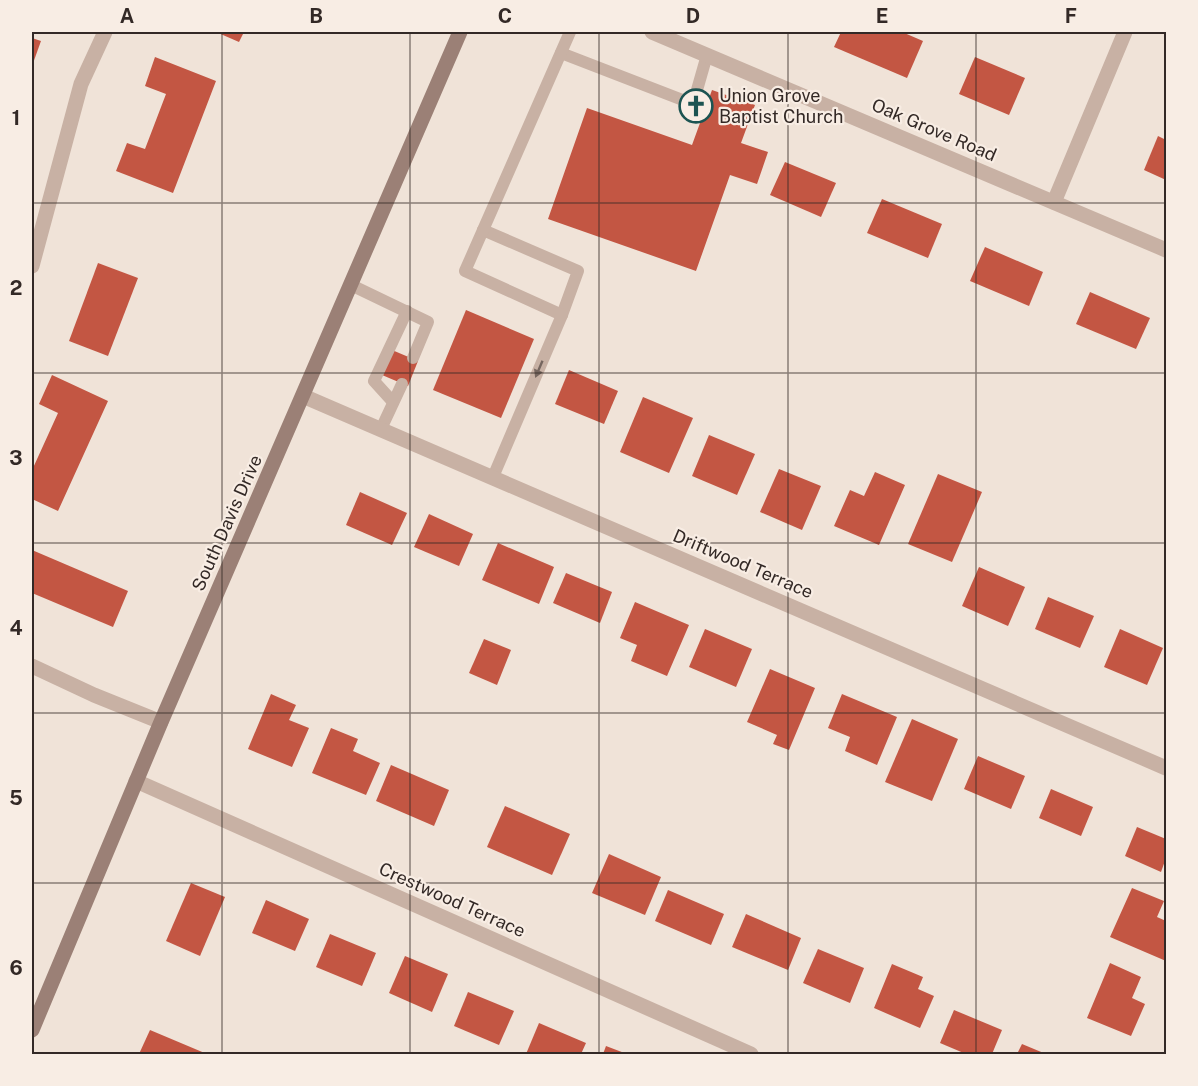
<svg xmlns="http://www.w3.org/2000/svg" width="1198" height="1086" font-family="'Public Sans',sans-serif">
<rect width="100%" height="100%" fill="#f0e3d8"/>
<!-- building -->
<g fill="#c35643">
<polygon points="216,32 244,32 239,42"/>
<polygon points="841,32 902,32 923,41 907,78 834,47"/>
<polygon points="32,38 41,41 32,66"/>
<polygon points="155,57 216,81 173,193 116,171 127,143 145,149 166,94 145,86"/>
<polygon points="975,57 1025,78 1009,115 959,94"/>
<polygon points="712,90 755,105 741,143 768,152 757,184 730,175 696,271 548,219 587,108 692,145"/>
<polygon points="1158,136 1166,140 1166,180 1144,170"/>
<polygon points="785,162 836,183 821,217 770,195"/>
<polygon points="882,199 942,224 928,258 867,233"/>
<polygon points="985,247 1043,272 1029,306 970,281"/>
<polygon points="98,263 138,278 108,356 69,341"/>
<polygon points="1090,292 1150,318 1136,349 1076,324"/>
<polygon points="466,310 534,339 501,418 433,390"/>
<polygon points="392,350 418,361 408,386 382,375"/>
<polygon points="569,370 618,391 604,424 555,404"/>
<polygon points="52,375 108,401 58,511 32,499 32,467 33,468 58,413 39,404"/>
<polygon points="643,397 693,418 669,473 620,452"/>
<polygon points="709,435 755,454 737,495 692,476"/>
<polygon points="779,469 821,486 802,530 760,512"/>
<polygon points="875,472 905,485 879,545 834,526 850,490 864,496"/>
<polygon points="938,474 982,492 952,562 908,544"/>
<polygon points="360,492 407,513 392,545 346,525"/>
<polygon points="429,514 473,534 459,566 414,547"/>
<polygon points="498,543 554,567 539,604 482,580"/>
<polygon points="32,550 128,591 113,627 32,593"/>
<polygon points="979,567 1025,587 1008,626 962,606"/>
<polygon points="566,573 612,592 600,623 553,603"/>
<polygon points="1048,597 1094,616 1080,648 1035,629"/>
<polygon points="635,602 689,625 667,676 631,661 637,645 620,638"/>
<polygon points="705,629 752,649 736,687 689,667"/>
<polygon points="1120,629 1163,648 1147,685 1104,667"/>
<polygon points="484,639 511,650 497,685 469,673"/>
<polygon points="770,669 815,688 789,750 773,744 777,735 747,722"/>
<polygon points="271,694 296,705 289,720 309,728 292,767 248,749"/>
<polygon points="842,694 897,717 877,765 845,751 850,737 828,728"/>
<polygon points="912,719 958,739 932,801 885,782"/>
<polygon points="331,728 358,739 353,751 380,763 366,795 312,773"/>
<polygon points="978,756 1025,776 1011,809 964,789"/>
<polygon points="391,765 449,790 434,826 376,801"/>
<polygon points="1051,789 1093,807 1081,836 1039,818"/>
<polygon points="505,806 570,834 552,875 487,847"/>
<polygon points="1137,827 1166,839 1166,858 1161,872 1125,856"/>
<polygon points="609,854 661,877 645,915 592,893"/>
<polygon points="191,883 225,897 200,956 166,941"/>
<polygon points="1132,888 1164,901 1157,917 1166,921 1166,961 1110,937"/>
<polygon points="668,890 724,914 711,945 655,921"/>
<polygon points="266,900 309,919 295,951 252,933"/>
<polygon points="746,914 801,938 788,970 732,947"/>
<polygon points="330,934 376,953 362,986 316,967"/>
<polygon points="818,949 864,968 850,1003 803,983"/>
<polygon points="405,956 448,974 432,1012 389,993"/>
<polygon points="1110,963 1141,977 1132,998 1145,1004 1131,1036 1087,1018"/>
<polygon points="892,964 923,977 918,989 934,996 920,1028 874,1008"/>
<polygon points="468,992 514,1011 499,1045 454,1026"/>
<polygon points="954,1010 1002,1030 992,1054 966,1054 940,1043"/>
<polygon points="539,1023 586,1043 581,1054 526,1054"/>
<polygon points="150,1030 207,1054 139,1054"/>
<polygon points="1022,1044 1046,1054 1017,1054"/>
<polygon points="606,1046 627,1054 603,1054"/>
</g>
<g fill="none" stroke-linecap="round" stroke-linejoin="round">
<!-- lane -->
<g stroke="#c8b1a4" stroke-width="12">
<polyline points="561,53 693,104 707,55"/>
<polyline points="483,230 578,271 562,315 493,477"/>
<polyline points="351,285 428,322 413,358"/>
<polyline points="562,315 465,271 570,32"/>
<polyline points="393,402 374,381 407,311"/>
<polyline points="381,429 402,384"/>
</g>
<!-- street -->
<g stroke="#c8b1a4" stroke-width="15">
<polyline points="652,32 1166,250"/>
<polyline points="1054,202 1125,32"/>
<polyline points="32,266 81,84 105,32"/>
<polyline points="303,396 1166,768"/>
<polyline points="32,666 94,695 161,722"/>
<polyline points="136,781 751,1054"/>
</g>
<!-- secondary -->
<polyline stroke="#9b8076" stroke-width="15" points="32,1030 161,722 460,32"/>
</g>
<!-- one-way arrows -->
<defs><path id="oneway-solid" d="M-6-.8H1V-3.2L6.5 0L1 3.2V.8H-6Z" transform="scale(1.5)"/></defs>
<use fill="#76665f" href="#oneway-solid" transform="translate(539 369) rotate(113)"/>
<!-- grid -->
<path fill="none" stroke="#332926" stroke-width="1.5" stroke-opacity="0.55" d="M222 32V1054M410 32V1054M599 32V1054M788 32V1054M976 32V1054M32 203H1166M32 373H1166M32 543H1166M32 713H1166M32 883H1166"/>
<!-- icons -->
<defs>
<g id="church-ring" transform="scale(1.725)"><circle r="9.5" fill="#f8ede4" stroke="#1c5452" stroke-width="1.5"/><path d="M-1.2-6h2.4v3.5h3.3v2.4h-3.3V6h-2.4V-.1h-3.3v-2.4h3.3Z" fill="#1c5452"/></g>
</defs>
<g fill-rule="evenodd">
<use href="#church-ring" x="696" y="106"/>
</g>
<g text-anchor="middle" stroke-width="4.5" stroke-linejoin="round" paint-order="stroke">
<!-- poi labels -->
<g font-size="18" fill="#332926" stroke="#f8ede4" text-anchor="start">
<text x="719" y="102">Union Grove<tspan x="719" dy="21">Baptist Church</tspan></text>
</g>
<!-- street labels -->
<g font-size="18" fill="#332926" stroke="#f8ede4">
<text transform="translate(934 130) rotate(23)" y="6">Oak Grove Road</text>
<text transform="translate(227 523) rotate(-66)" y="6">South Davis Drive</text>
<text transform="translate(743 564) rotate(23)" y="6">Driftwood Terrace</text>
<text transform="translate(452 900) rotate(24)" y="6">Crestwood Terrace</text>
</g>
</g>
<!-- border -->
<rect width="1198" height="1086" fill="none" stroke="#f8ede4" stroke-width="66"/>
<rect x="33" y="33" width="1132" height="1020" fill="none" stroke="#332926" stroke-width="2"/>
<g font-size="20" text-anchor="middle" font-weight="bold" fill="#332926">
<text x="127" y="23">A</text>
<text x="316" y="23">B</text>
<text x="505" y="23">C</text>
<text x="693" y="23">D</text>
<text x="882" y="23">E</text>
<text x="1071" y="23">F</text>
<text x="16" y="125">1</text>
<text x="16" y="295">2</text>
<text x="16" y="465">3</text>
<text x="16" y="635">4</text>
<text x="16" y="805">5</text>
<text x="16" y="975">6</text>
</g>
</svg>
